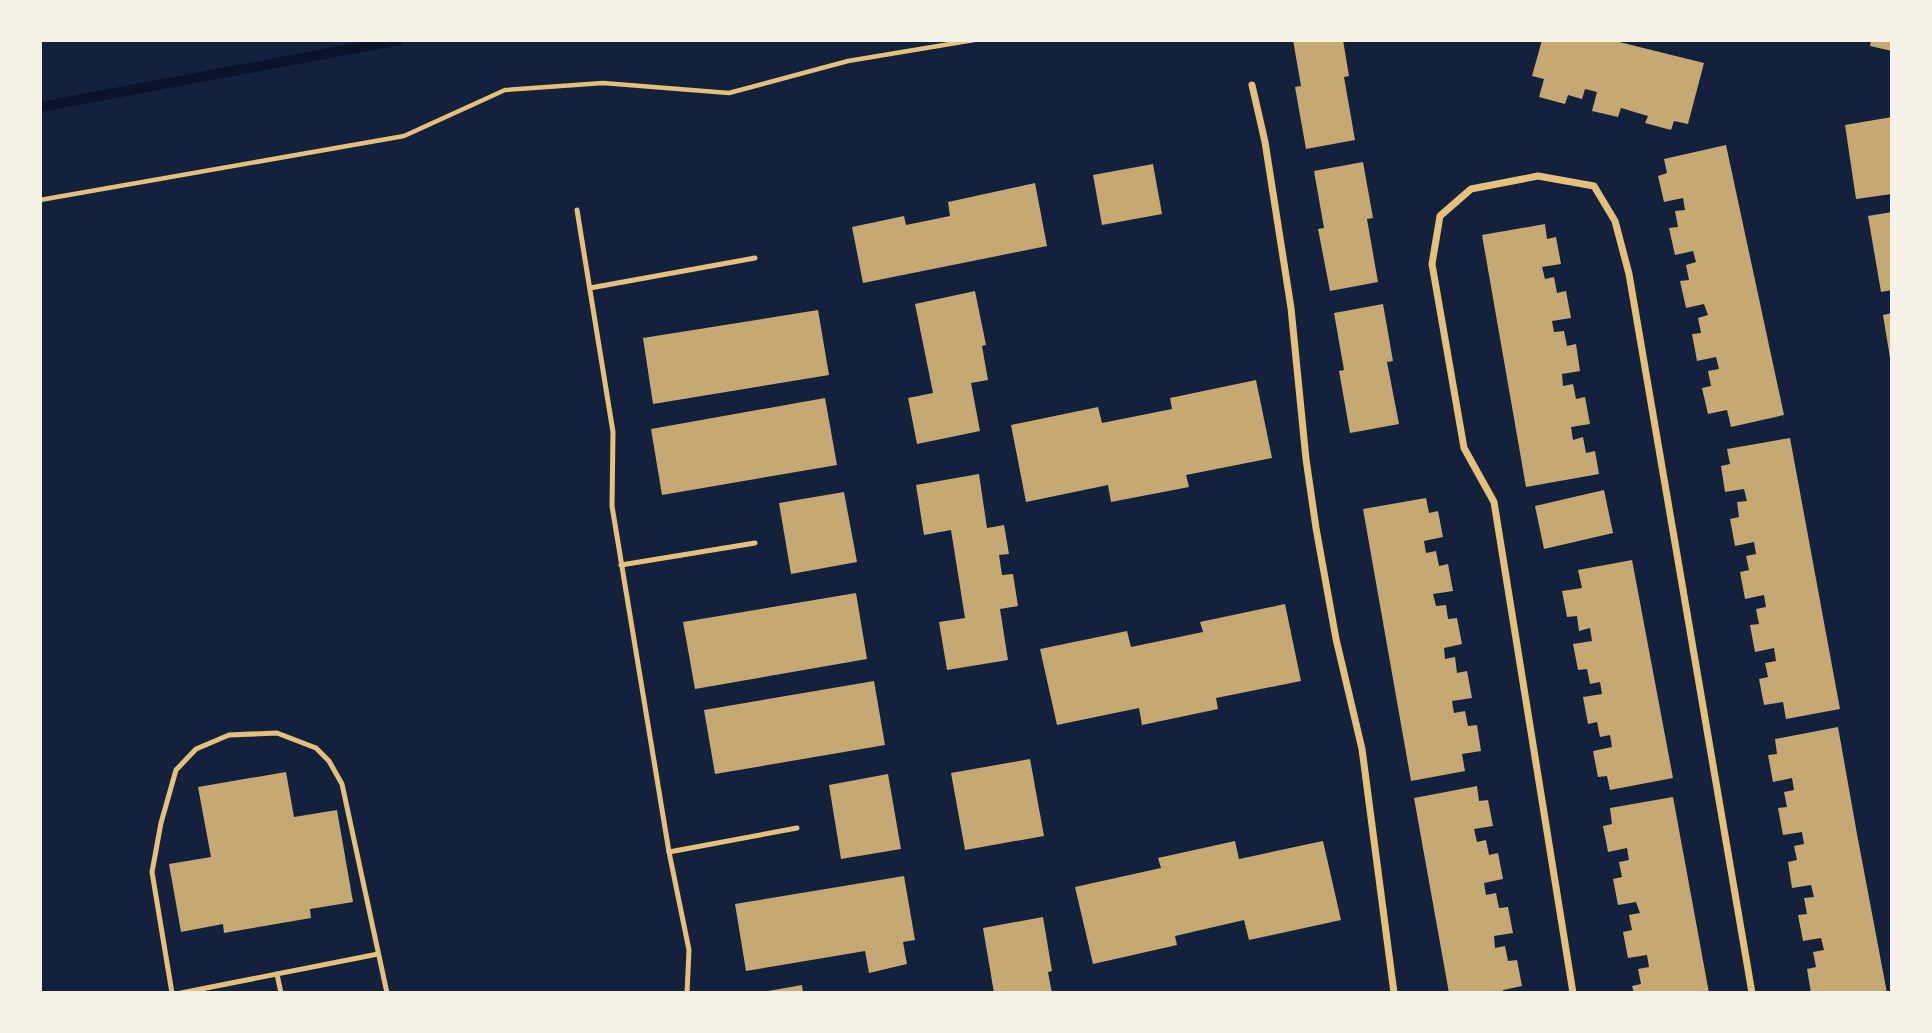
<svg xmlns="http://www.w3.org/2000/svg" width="1932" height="1033" font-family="Cabin,sans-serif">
<rect width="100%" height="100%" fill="#14213d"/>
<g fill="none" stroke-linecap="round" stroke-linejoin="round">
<!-- stream -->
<polyline stroke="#0b132b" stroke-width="10" points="40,107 399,40"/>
</g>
<!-- building -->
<g fill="#c6a872">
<polygon points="1293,40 1343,40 1349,76 1344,77 1355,140 1306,149 1295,87 1301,86"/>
<polygon points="1542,40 1611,40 1704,63 1688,124 1674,121 1671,130 1645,123 1648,116 1621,108 1618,117 1592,111 1597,92 1585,89 1582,99 1568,95 1565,104 1539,97 1544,79 1532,76"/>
<polygon points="1871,40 1892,40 1892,51 1870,46"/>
<polygon points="1892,117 1892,194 1856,199 1845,125"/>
<polygon points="1726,145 1784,415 1731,427 1727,410 1708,414 1702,388 1711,386 1708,371 1719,369 1716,357 1697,361 1692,334 1701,333 1698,318 1708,315 1704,304 1686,308 1680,281 1689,280 1686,265 1696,262 1693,251 1675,255 1669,228 1678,227 1675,211 1685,210 1683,198 1664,202 1658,176 1667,173 1664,159"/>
<polygon points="1363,162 1373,218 1367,219 1378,282 1330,291 1318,229 1324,228 1314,171"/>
<polygon points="1153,164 1162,214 1102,225 1093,175"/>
<polygon points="1035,183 1047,246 863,283 852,227 904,216 906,225 950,216 948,202"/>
<polygon points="1892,212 1892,290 1881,292 1868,216"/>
<polygon points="1545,224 1547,239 1556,237 1561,264 1542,267 1545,279 1554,277 1557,293 1566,291 1571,318 1552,321 1554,332 1564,331 1567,346 1576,344 1580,371 1562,374 1563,386 1573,384 1576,399 1585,397 1590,424 1571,427 1573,440 1583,437 1586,453 1595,451 1599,474 1526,487 1482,235"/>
<polygon points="975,291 986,345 982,346 988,380 971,383 980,431 917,444 908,398 933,393 915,304"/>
<polygon points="1383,304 1393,361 1387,362 1399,424 1350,433 1339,371 1344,370 1334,313"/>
<polygon points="818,310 829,375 653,404 643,338"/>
<polygon points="1892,313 1892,358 1890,358 1883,315"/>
<polygon points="1256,380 1272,458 1186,475 1189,487 1111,502 1108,485 1026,502 1011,425 1098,407 1102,423 1172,409 1170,398"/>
<polygon points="825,398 837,465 662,495 651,429"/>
<polygon points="1790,438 1840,709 1786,719 1783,702 1764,705 1759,679 1768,677 1765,663 1776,661 1774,648 1755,652 1750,625 1759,624 1756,609 1766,607 1764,595 1745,599 1740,572 1749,570 1746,556 1756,554 1754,542 1735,546 1730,519 1739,517 1737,502 1747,501 1744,489 1725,492 1721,466 1730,464 1727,449"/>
<polygon points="979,474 987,528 1004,525 1009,554 999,555 1002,575 1013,574 1018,606 1000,609 1008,660 947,670 939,622 965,618 951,530 924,535 916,485"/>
<polygon points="1604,490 1613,533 1544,549 1535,506"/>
<polygon points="844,492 857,562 791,574 779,503"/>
<polygon points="1426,498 1429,513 1438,511 1443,537 1424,541 1426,553 1436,551 1439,566 1448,564 1453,591 1433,594 1436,606 1446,605 1448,619 1457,618 1462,644 1444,648 1445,659 1455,657 1457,673 1467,671 1472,698 1452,701 1454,713 1465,711 1468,726 1477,725 1481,751 1462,754 1465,771 1411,781 1363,509"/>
<polygon points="1632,560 1673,778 1610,790 1607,776 1598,777 1593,751 1612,747 1610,735 1600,737 1597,722 1588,724 1583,697 1602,694 1600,682 1590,684 1587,669 1578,670 1573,644 1592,641 1590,628 1579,631 1577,616 1567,617 1562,591 1582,588 1578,570"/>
<polygon points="856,593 867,659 695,689 683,622"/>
<polygon points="1285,604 1301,681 1216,698 1218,709 1142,725 1139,708 1057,725 1040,649 1127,631 1131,647 1203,632 1200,622"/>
<polygon points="874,681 885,745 715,774 704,710"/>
<polygon points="1838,727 1857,834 1887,993 1811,993 1807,969 1816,967 1813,952 1824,950 1821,938 1803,941 1798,915 1807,914 1804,898 1814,897 1811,885 1792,888 1788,862 1797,860 1794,846 1804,844 1802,832 1783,835 1778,808 1787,807 1784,792 1794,790 1792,778 1773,782 1768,755 1777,754 1775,739"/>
<polygon points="1030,759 1044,836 965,850 951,773"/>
<polygon points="286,772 294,817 337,810 353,902 310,909 311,918 224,933 223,924 181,932 169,864 211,857 198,787"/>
<polygon points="888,774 901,849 841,859 829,785"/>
<polygon points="1477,786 1479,801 1488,800 1493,826 1474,829 1477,842 1486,840 1489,855 1498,853 1503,879 1484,883 1486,895 1496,893 1499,908 1508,907 1513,933 1494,936 1495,948 1505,946 1508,961 1517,960 1522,986 1503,990 1503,993 1449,993 1414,798"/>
<polygon points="1673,797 1709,993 1634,993 1632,986 1641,984 1638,969 1649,967 1647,955 1628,958 1623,932 1632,930 1629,915 1640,913 1636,902 1618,905 1613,879 1622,877 1619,862 1629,860 1627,848 1608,852 1603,826 1612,824 1610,808"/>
<polygon points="1235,841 1239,859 1323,841 1341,920 1249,940 1244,920 1175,936 1177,945 1093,964 1075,887 1161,868 1158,858"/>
<polygon points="904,876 915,940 903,942 907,964 869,973 865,951 746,971 735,904"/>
<polygon points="1043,917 1052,971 1048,972 1052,993 994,993 983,928"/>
<polygon points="802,985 803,993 768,993 768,991"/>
</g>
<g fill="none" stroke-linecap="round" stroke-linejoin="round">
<!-- path -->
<polyline stroke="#e5c07b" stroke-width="4.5" points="40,200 404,136 505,90 603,83 729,93 848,61 974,40"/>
<!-- service -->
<g stroke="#e5c07b" stroke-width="5">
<polyline points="577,210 613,432 612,506 669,852 689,950 687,993"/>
<polyline points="590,288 755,258"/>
<polyline points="621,565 755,543"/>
<polyline points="669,852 797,828"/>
<polyline points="277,974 281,993"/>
<polyline points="172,993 152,872 161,823 176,770 196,749 229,735 277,733 316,748 329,761 342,784 387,993"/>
<polyline points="181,993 378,954"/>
</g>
<!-- minor -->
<g stroke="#e5c07b" stroke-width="7">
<polyline points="1252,85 1265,142 1291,308 1306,459 1316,528 1336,639 1362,749 1394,993"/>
<polyline points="1573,993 1494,502 1464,448 1432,264 1440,216 1471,189 1538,176 1594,186 1615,221 1629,274 1752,993"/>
</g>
</g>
<!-- border -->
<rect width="1932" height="1033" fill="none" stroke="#f6f1e7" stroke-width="84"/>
</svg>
